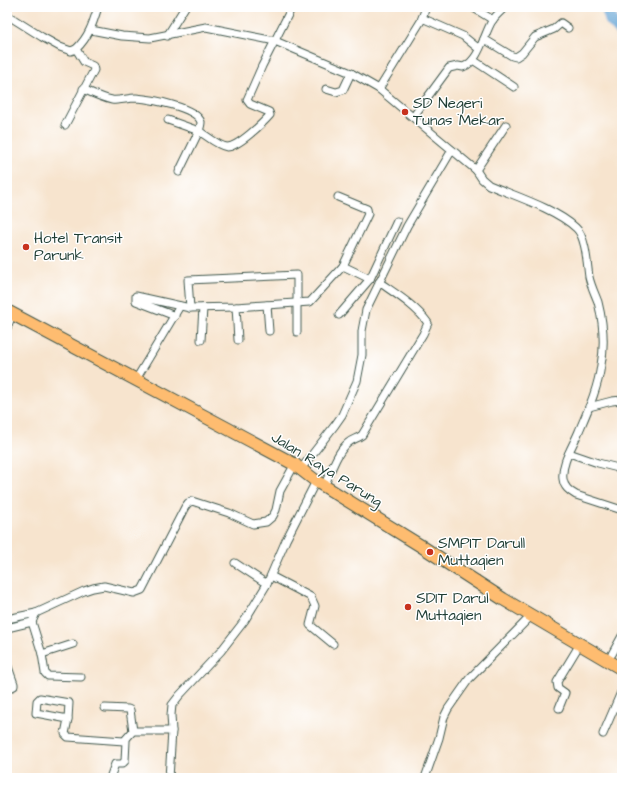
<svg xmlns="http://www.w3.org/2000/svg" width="629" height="785" font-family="'Architects Daughter',sans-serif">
<rect width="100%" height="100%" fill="#fff"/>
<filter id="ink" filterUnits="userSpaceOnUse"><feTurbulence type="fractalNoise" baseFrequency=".025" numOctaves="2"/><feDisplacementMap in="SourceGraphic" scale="8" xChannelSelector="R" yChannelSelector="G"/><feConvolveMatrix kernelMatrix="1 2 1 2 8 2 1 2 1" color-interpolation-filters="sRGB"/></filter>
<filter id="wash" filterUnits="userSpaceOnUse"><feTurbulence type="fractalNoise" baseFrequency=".012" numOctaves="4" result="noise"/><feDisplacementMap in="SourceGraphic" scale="16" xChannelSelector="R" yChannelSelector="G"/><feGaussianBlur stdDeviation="0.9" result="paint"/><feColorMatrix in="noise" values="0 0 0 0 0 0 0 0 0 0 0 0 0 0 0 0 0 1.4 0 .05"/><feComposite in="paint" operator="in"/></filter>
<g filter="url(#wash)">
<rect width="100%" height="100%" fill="#f7e4ce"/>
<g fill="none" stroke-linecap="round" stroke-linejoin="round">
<!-- river -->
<polyline stroke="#5fa0d2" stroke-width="13" points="607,7 611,20 622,32"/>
</g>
</g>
<g filter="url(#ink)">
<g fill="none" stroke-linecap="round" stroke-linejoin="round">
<!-- minor casing -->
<g stroke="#3f564b" stroke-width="9">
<g id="minor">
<polyline points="472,7 493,20"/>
<polyline points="7,15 42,37 60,47 71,51 76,49"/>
<polyline points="422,18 463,36 479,49"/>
<path d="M91 30 122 36 150 38 206 27 275 41 351 73 379 89 476 170 482 179 489 185C515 196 556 209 576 228 586 237 587 263 589 277 591 286 595 294 598 302 603 322 605 345 601 365 598 388 588 410 579 431 573 446 561 463 563 479 564 487 569 491 576 495L622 510"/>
<polyline points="167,36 185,7"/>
<polyline points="484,39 512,56 516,57 522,53 535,37 554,29 561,23 568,28"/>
<polyline points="473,60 514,87"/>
<path d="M83 89C92 93 102 98 112 100 119 101 128 98 136 98 150 99 196 107 201 122 201 125 200 128 199 131 207 136 218 146 227 147 238 147 263 123 270 115L269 112 250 104 247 100 262 66 292 7"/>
<polyline points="326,89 336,92 343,90 351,73"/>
<polyline points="379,89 421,21 426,7"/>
<path d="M413 117 449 68 458 66 463 67C479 62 484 34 492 21 495 16 500 12 505 7"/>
<polyline points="168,120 199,131 179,172"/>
<path d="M65 125 94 70 93 66 84 62 76 49C89 37 93 23 98 7"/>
<polyline points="476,170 506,125"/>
<polyline points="343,266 370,279"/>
<polyline points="267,305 269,331"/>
<polyline points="236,307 238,340"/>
<polyline points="190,308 188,280 297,275 297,332"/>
<polyline points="339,315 370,279 397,221"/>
<polyline points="175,316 136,301 136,296 190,308 236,307 310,302 343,266 368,214 367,209 338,197"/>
<polyline points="7,328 13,312"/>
<polyline points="201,340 203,308"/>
<polyline points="138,376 180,306"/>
<polyline points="589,407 612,401 622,400"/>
<polyline points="569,453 598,463 622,469"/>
<polyline points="304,465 335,425 342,415 357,381 362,355 362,331 366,310 407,226 452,150"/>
<path d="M326 482C332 469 337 452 348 443 352 439 357 439 362 435L423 334 428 323C416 306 396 294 379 282"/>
<polyline points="235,563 267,584"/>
<polyline points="271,576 311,597 315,606 310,625 333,644"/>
<polyline points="36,613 32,622 42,654 45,673 48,676 81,677"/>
<polyline points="7,619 36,613 84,591 93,588 104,586 134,593 142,590 185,507 188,503 192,501 229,513 253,524 266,522 273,516 276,510 280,491 296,462"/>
<polyline points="7,628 32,622"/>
<polyline points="42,654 73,644"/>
<polyline points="612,654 622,636"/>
<polyline points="7,664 14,684 14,686 7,689"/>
<polygon points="40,698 69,703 68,719 36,713 37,701"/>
<polyline points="105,708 128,709 130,710 133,731"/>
<polyline points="559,708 565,693 558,688 557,682 580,644"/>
<polyline points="68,719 65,734 68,737 124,741 133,731 172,731"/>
<polyline points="603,734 622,690"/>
<polyline points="110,778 115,764 122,764 125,761 126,741"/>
<polyline points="169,778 172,731 171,715 172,705 179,696 221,651 245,620 267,584 286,540 316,481"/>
<polyline points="425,778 439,738 444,717 448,709 469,679 531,616"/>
</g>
</g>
<!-- trunk casing -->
<g stroke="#3f564b" stroke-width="14">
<polyline id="trunk" points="7,311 294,464 316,481 421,546 503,599 622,669"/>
</g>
<!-- minor -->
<use href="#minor" stroke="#fff" stroke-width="7"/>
<!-- trunk -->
<use href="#trunk" stroke="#febc70" stroke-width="12"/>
</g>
</g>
<!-- markers -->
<g fill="#c8321e" stroke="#fff" stroke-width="1.5">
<circle cx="405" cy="112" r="4"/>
<circle cx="26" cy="247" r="4"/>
<circle cx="430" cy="552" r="4"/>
<circle cx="408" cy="607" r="4"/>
</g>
<g text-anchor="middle" stroke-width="3" stroke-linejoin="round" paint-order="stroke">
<!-- poi labels -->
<g font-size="15" fill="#1f3d34" stroke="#fff" text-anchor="start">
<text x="413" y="108">SD Negeri<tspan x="413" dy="17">Tunas Mekar</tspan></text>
<text x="34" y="243">Hotel Transit<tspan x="34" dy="17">Parunk</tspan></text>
<text x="438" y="548">SMPIT Darull<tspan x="438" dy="17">Muttaqien</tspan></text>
<text x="416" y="603">SDIT Darul<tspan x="416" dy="17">Muttaqien</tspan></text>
</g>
<!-- street labels -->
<g font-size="15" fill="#1f3d34" stroke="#fff">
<text transform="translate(327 469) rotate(32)" y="5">Jalan Raya Parung</text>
</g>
</g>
<!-- margin -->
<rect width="629" height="785" fill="none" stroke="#fff" stroke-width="24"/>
</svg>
